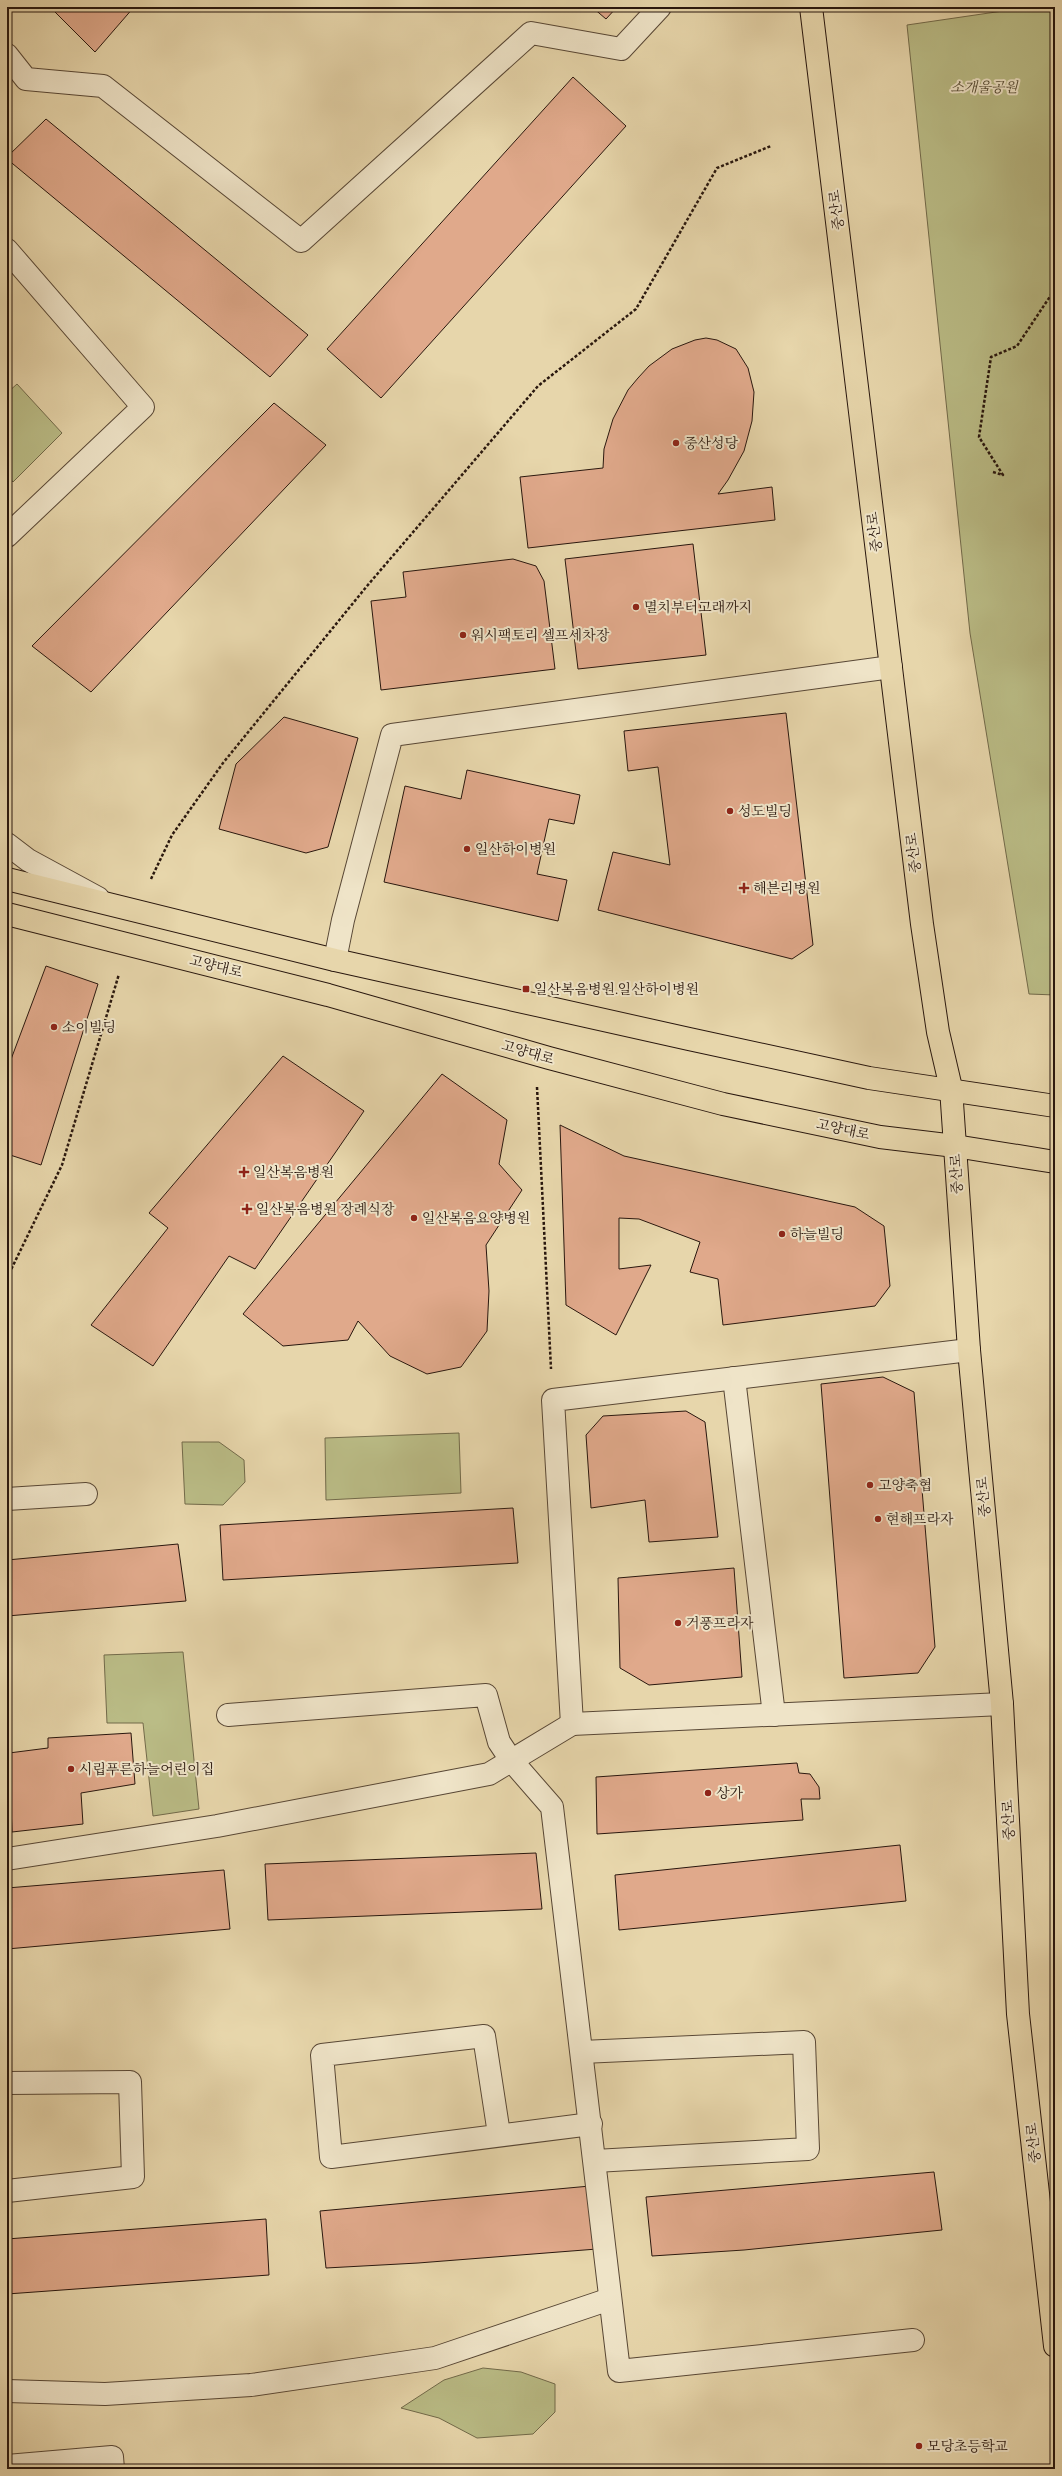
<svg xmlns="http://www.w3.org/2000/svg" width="1062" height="2476" font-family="'IM FELL Double Pica','Noto Serif KR',serif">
<rect width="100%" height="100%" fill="#e7d6ab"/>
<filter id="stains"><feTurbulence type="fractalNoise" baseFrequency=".005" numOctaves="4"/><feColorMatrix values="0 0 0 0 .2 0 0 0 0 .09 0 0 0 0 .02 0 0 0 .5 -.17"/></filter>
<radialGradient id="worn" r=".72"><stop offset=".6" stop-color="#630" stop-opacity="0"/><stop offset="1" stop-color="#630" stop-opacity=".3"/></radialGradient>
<!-- green -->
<g fill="#babc86" stroke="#726a4a">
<polygon points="1030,7 1055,12 1055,995 1029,994 970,633 907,25"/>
<polygon points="17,384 62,433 13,482 7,475 7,393"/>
<polygon points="459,1433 461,1493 326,1500 325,1438"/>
<polygon points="182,1442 219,1442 244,1460 245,1482 223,1505 185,1504"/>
<polygon points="183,1652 199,1809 153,1816 143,1723 107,1723 104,1655"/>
<polygon points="483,2368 521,2372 555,2384 555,2412 533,2434 477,2438 439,2418 401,2408 444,2380"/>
</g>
<!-- building -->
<g fill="#e0a98b" stroke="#29170e">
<polygon points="50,7 134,7 95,52"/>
<polygon points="592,7 617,7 606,19"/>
<polygon points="573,77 626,126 381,398 327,349"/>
<polygon points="46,119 308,335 270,377 7,159 7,157"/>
<polygon points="706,338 717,340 736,349 748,368 754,392 752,421 744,451 728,480 718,494 772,487 775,520 528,548 520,477 603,468 604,449 613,419 628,390 638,378 649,366 672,349 695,340"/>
<polygon points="274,403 326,445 91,692 32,646"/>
<polygon points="693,544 706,655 578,669 565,559"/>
<polygon points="513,559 536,566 544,581 555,669 381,690 371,601 406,597 403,572"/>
<polygon points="786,713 813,945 792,959 598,910 613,852 670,865 658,767 628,771 624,731"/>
<polygon points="284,717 358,738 328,847 306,853 219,829 236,764"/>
<polygon points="467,770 580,795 574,824 549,819 537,874 567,880 558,921 384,882 405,786 461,799"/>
<polygon points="46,966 98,984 41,1165 7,1154 7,1070"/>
<polygon points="283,1056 364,1111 255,1269 229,1256 153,1366 91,1325 168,1228 149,1213"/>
<polygon points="442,1074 507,1120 499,1164 522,1190 486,1245 489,1291 487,1331 461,1367 427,1374 390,1356 358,1321 348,1340 283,1346 243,1314"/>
<polygon points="560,1125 624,1156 855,1207 884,1226 890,1286 875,1306 723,1325 718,1279 690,1272 700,1242 639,1219 619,1218 619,1269 651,1265 616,1335 566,1305"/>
<polygon points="883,1377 914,1392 935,1647 918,1673 844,1678 821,1384"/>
<polygon points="686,1411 705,1422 718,1537 649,1542 645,1500 591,1508 586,1435 603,1416"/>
<polygon points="513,1508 518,1563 223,1580 220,1525"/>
<polygon points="178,1544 186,1601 7,1616 7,1560"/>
<polygon points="734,1568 742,1677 649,1685 620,1668 618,1578"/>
<polygon points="131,1733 135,1784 81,1793 83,1824 12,1832 9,1753 48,1748 48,1738"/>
<polygon points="797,1763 799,1773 810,1774 819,1787 820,1799 801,1799 803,1820 597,1834 596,1777"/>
<polygon points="900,1845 906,1901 619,1930 615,1875"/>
<polygon points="536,1853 542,1909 268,1920 265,1864"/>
<polygon points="224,1870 230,1929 7,1949 7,1888"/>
<polygon points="934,2172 942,2230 744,2250 652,2256 646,2197"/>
<polygon points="590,2186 597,2249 418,2263 326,2268 320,2211"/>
<polygon points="266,2219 269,2275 7,2294 7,2239"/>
</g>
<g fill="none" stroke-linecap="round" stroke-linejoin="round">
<!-- minor casing -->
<g stroke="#584735" stroke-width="24">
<g id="minor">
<polyline points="7,55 26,79 103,86 301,241 531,33 621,49 660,7"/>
<polyline points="7,250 143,407 7,536"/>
<polyline points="7,844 28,860 98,898"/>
<polyline points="335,960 343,920 392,735 891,667"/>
<polyline points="969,1350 553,1400 572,1724 1002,1704"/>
<polyline points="734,1378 774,1715"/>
<polyline points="7,1499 86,1494"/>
<polyline points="228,1715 486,1695 499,1742 511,1760 552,1807 619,2371 913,2340"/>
<polyline points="7,1859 217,1826 489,1774 572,1724"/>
<polyline points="582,2052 804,2042 808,2149 595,2161"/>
<polyline points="7,2083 130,2082 133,2177 7,2191"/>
<polyline points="499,2134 484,2036 322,2055 331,2157 591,2124"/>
<polyline points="7,2391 105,2394 251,2385 435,2358 610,2299"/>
<polyline points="7,2466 112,2457 113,2469"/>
</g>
</g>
<!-- major casing -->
<g stroke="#29170e" stroke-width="24">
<g id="major">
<polyline points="811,7 922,924 938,1032 951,1088 969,1350 1002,1704 1018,2014 1055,2346"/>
<polyline points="7,879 335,960 689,1039 869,1078 1055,1106"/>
<polyline points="7,914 328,995 549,1058 723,1104 880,1137 955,1146 1055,1162"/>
</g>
</g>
<!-- path -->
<g stroke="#29170e" stroke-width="2.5" stroke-dasharray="3 2" stroke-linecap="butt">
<polyline points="993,472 1003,475 979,437 991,357 1017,346 1055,289"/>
<polyline points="151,879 172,835 223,763 367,586 538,386 636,309 717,168 771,146"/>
<polyline points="537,1087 551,1369"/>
<polyline points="7,1278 62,1165 119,974"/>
</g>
<!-- minor -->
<use href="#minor" stroke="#efe4c8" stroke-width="22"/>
<!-- major -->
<use href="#major" stroke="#e7d6ab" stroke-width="22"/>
</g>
<!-- markers -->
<g fill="#8f2418" stroke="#efe4c8" stroke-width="1.5">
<circle cx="676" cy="443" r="4"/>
<circle cx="636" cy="607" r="4"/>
<circle cx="463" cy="635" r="4"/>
<circle cx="730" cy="811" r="4"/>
<circle cx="467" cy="849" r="4"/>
<path d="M742 882h4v4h4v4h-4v4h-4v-4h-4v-4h4z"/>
<rect x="522" y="985" width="8" height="8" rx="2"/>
<circle cx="54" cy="1027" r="4"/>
<path d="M242 1166h4v4h4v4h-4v4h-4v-4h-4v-4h4z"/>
<path d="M245 1203h4v4h4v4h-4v4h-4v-4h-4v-4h4z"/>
<circle cx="414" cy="1218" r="4"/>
<circle cx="782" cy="1234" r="4"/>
<circle cx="870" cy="1485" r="4"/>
<circle cx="878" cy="1519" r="4"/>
<circle cx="678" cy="1623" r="4"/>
<circle cx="71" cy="1769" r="4"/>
<circle cx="708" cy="1793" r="4"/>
<circle cx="919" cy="2446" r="4"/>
</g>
<g text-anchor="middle" stroke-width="4" stroke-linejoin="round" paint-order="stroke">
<!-- park labels -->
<g font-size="14" font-style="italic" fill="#544932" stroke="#efe4c8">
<text x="984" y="92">소개울공원</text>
</g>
<!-- street labels -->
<g font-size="14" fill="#29170e" stroke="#efe4c8">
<text transform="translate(836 210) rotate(-97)" y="5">중산로</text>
<text transform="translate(874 532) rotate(-97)" y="5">중산로</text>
<text transform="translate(913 853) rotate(-97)" y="5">중산로</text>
<text transform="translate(216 966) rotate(14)" y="5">고양대로</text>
<text transform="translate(528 1052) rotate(16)" y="5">고양대로</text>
<text transform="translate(843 1129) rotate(12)" y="5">고양대로</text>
<text transform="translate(956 1174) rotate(-93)" y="5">중산로</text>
<text transform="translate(983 1497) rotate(-95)" y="5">중산로</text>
<text transform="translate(1008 1820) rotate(-93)" y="5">중산로</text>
<text transform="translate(1033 2143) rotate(-96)" y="5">중산로</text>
</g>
<!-- poi labels -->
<g font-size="14" fill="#29170e" stroke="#efe4c8" text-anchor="start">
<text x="684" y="448">중산성당</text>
<text x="644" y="612">멸치부터고래까지</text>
<text x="471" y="640">워시팩토리 셀프세차장</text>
<text x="738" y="816">성도빌딩</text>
<text x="475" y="854">일산하이병원</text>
<text x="753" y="893">해븐리병원</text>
<text x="534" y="994">일산복음병원.일산하이병원</text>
<text x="62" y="1032">소이빌딩</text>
<text x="253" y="1177">일산복음병원</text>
<text x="256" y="1214">일산복음병원 장례식장</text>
<text x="422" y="1223">일산복음요양병원</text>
<text x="790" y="1239">하늘빌딩</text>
<text x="878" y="1490">고양축협</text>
<text x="886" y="1524">현해프라자</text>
<text x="686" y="1628">거풍프라자</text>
<text x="79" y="1774">시립푸른하늘어린이집</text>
<text x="716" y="1798">상가</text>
<text x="927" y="2451">모당초등학교</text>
</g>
</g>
<!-- margin -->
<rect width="1062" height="2476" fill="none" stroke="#e7d6ab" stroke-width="24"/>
<rect x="8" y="8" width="1046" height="2460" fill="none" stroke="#29170e" stroke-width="2"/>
<rect x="12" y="12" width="1038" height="2452" fill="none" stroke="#29170e"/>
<rect width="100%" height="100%" filter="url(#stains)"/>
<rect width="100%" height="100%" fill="url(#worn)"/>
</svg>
